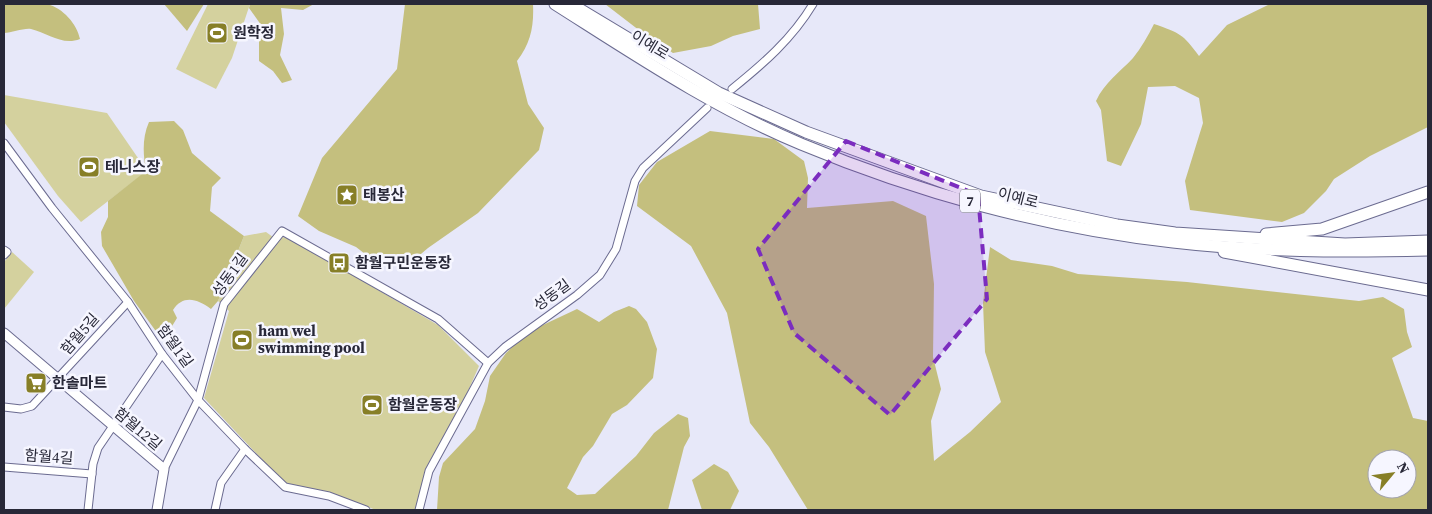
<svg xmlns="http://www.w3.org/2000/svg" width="1432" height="514" font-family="'Source Serif 4','Noto Sans KR',serif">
<rect width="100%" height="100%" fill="#e7e8f9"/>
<!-- green -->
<g fill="#d4d19e">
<polygon points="208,4 250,4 232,58 216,89 176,69"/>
<polygon points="4,95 107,113 147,171 81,222 58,196 4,122"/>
<polygon points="266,232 277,240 282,237 289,238 438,325 479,366 416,510 376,510 328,492 287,486 204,398 229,311 218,301 244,236"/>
<polygon points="12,252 34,272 4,309 4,262"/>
</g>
<!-- forest -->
<g fill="#c4bf7e" fill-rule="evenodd">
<path d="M4 4C17 4 34 0 47 4 63 8 77 24 80 39 62 46 48 33 31 29 23 28 12 33 4 33Z"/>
<polygon points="164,4 204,4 187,31"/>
<polygon points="250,4 314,4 303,10 281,8 284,34 280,55 292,80 282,83 273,71 259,61 259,22 249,8"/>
<path d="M405 4H533C534 26 531 43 517 61L528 104 544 128 539 150 478 213 428 248 408 265 377 263 356 247 319 231 298 216 322 158 397 69Z"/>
<polygon points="605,4 758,4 760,29 733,36 711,46 673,53 644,34"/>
<path d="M1270 4H1428V127L1370 156 1334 179 1326 191 1304 213 1282 222 1190 210 1185 181 1203 123 1199 98 1175 86 1148 87 1141 124 1121 166 1107 161 1101 110 1096 101C1104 83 1120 72 1133 58 1141 48 1148 36 1154 24 1180 33 1183 34 1199 56L1227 25Z"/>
<path d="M174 121 183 130 192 153 221 178 212 187 210 211 244 236 218 301 211 309C198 299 183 294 173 310L177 318 163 341 134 301 102 246 101 232 108 217V201L146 171C143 154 142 138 149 122Z"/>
<path d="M710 131 774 139 804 161 808 178 807 208 893 201 926 216 934 284 933 357 941 389 931 421 934 461 970 432 1001 402 985 352 983 303 990 247 1011 260 1052 266 1078 274 1187 282 1359 301 1383 297 1404 309 1407 332 1412 347 1392 358 1413 418 1428 421V510H808L769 447 750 423 727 313 691 246 637 206 639 185 657 162ZM1377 459H1407V489H1377Z"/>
<polygon points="629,306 636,309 647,322 657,349 653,378 627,405 612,414 593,446 583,457 567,488 577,495 595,494 636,456 654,433 678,414 688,418 690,436 684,447 668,510 437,510 439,477 443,463 475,429 485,401 490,376 506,353 528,332 577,309 599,322 614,312"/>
<polygon points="714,464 728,472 739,491 730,510 702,510 692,480"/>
</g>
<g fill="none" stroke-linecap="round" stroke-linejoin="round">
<!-- minor casing -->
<g stroke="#6b6b90" stroke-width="9">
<g id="minor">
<path d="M732 89C763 64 792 39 813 4"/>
<polyline points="4,143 52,208 128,302 162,354 198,400 245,449 285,487 329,496 366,510"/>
<polyline points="4,250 7,252 4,255"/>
<polyline points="4,407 21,409 32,406 128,302"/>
<polyline points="4,467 92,474"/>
<polyline points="164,469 198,400 224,304 282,231 438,319 488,363"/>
<polyline points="88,510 93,464 98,448 162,354"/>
<polyline points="215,510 221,483 245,449"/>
<polyline points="419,510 429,471 488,363 505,347 577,295 600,275 616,249 635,181 643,168 707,108"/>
</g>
</g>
<!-- tertiary casing -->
<g stroke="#6b6b90" stroke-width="11">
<polyline id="tertiary" points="4,333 164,469 157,510"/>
</g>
<!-- trunk casing -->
<g stroke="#6b6b90" stroke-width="13">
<g id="trunk">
<path d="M555 4C634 54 714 108 801 144 918 193 1047 228 1173 242 1258 252 1343 252 1428 250"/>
<polyline points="571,4 719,93 806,132 981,196 1117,225 1175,233 1345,244 1428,241"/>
<polyline points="1266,234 1322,229 1428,192"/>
<polyline points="1224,252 1428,290"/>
</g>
</g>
<!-- minor -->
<use href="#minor" stroke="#fff" stroke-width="7"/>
<!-- tertiary -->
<use href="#tertiary" stroke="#fff" stroke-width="9"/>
<!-- trunk -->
<use href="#trunk" stroke="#fff" stroke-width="11"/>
</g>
<!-- marked area -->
<path fill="#7b2cbf" fill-opacity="0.2" stroke="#7b2cbf" stroke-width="4" stroke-dasharray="10 6" stroke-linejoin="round" d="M846 141 978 195 987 299 890 415 794 333 758 249Z"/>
<!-- icons -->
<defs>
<g id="stadium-square" transform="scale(1.125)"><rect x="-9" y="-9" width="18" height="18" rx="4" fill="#877f27" stroke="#f6f6ff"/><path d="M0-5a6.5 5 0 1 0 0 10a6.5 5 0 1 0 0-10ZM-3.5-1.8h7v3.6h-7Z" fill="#fff"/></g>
<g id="sight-square" transform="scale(1.125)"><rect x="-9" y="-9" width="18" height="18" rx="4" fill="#877f27" stroke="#f6f6ff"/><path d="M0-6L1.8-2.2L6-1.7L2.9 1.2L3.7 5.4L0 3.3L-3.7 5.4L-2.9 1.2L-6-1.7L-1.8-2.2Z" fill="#fff"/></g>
<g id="bus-square" transform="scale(1.125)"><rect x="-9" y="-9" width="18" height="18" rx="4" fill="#877f27" stroke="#f6f6ff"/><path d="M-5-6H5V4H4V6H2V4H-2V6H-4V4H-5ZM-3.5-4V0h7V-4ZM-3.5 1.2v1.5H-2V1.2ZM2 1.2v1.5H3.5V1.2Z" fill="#fff"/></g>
<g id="supermarket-square" transform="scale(1.125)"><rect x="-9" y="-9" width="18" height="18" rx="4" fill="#877f27" stroke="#f6f6ff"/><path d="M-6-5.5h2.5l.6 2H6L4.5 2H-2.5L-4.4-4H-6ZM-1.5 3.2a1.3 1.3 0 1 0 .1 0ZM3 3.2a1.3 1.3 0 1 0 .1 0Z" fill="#fff"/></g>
</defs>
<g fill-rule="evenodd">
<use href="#stadium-square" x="217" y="33"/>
<use href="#stadium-square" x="89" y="167"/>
<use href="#sight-square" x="347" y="195"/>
<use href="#bus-square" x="339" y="263"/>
<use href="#stadium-square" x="242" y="340"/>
<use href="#supermarket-square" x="36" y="383"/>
<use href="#stadium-square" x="372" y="405"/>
</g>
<g text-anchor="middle" stroke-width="5" stroke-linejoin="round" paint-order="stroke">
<!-- shield labels -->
<rect fill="#f6f6ff" stroke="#666674" stroke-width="1" x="960" y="189.5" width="20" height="23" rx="4"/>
<g font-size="14" font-weight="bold" fill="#282838">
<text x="970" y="206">7</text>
</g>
<!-- poi labels -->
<g font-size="15" font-weight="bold" fill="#282838" stroke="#f6f6ff" text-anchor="start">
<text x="233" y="38">원학정</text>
<text x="105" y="172">테니스장</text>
<text x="363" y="200">태봉산</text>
<text x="355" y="268">함월구민운동장</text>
<text x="258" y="336">ham wel<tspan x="258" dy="17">swimming pool</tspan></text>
<text x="52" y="388">한솔마트</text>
<text x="388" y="410">함월운동장</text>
</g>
<!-- street labels -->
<g font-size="15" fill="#282838" stroke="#f6f6ff">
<text transform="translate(650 45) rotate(31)" y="5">이예로</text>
<text transform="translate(1018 198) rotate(14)" y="5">이예로</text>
<text transform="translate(230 275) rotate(-54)" y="5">성동1길</text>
<text transform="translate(552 295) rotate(-36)" y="5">성동길</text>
<text transform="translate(80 334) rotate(-49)" y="5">함월5길</text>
<text transform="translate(175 346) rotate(54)" y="5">함월1길</text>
<text transform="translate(138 429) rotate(40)" y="5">함월12길</text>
<text transform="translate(49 457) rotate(4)" y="5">함월4길</text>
</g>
</g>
<!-- border -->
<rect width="1432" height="514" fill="none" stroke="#282838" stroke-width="10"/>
<!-- north arrow -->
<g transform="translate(1392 474) rotate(61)"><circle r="24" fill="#f6f6ff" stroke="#a4a4af"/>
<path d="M0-4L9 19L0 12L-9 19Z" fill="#877f27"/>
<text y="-8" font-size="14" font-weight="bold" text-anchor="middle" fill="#282838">N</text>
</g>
</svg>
